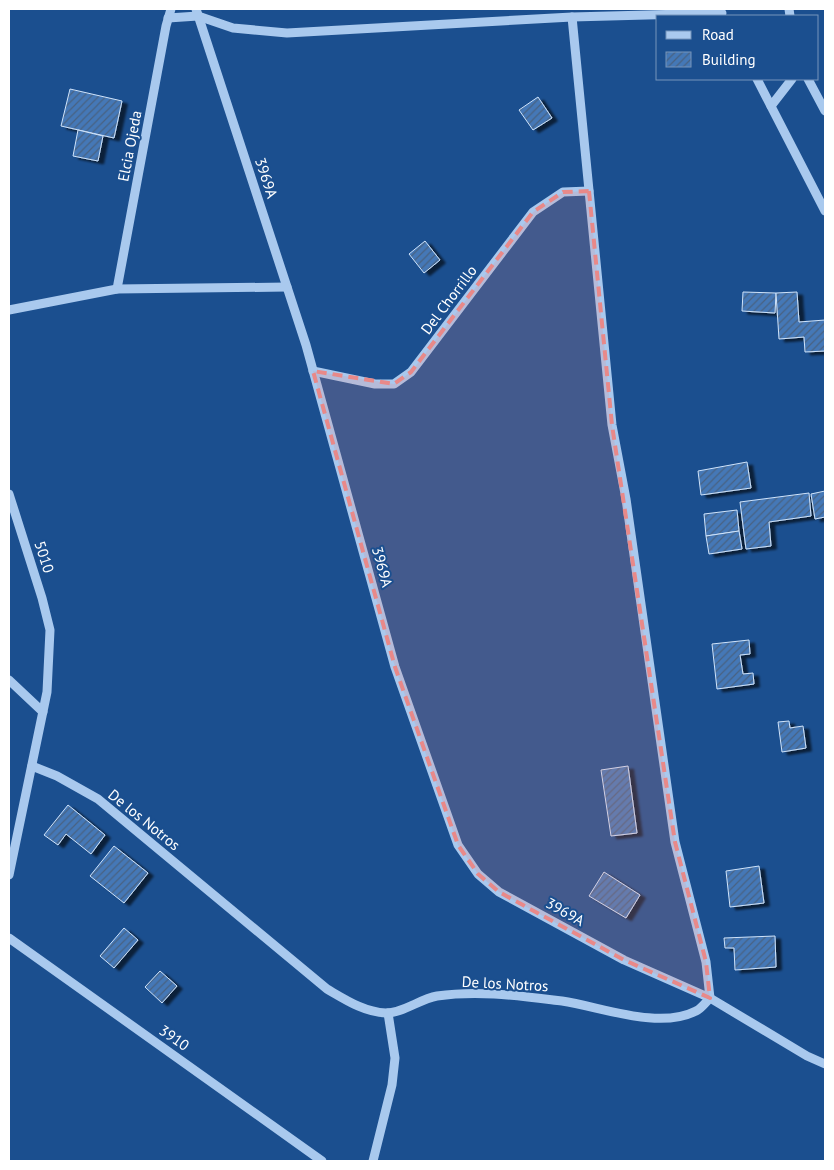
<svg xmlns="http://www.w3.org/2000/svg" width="834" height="1170" font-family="'PT Sans',sans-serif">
<defs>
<pattern id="building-hatch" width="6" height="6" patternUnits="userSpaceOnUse" patternTransform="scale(1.25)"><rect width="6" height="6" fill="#4478b7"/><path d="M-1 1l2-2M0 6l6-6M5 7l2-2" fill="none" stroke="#486282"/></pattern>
<filter id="shadow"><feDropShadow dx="5.5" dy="3" stdDeviation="1" flood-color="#0009"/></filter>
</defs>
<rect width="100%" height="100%" fill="#1b4f8f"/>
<!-- building -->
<g fill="url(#building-hatch)" stroke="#cfe3fa" filter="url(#shadow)">
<polygon points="70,89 122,101 114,138 61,126"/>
<polygon points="538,97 552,118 533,130 519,110"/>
<polygon points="78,130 103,136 98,161 73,156"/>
<polygon points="425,241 440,260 424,273 409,254"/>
<polygon points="743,292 776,293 775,313 742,311"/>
<polygon points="797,292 799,322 825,320 825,351 805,352 804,337 779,339 776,293"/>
<polygon points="747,462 751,488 701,495 698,471"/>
<polygon points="825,491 825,517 815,519 811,494"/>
<polygon points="809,493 811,516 769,522 771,546 746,549 740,502"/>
<polygon points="737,510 739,531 706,536 704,514"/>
<polygon points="739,531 742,549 709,554 706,536"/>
<polygon points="749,640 750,654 740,655 743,674 753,673 754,684 717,689 712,644"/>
<polygon points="789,721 790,728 803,726 806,748 782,752 778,722"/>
<polygon points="628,766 637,833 611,836 601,770"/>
<polygon points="68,805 105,835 91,854 66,834 58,845 44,835"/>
<polygon points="114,846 148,873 124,903 90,876"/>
<polygon points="759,866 764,903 730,907 726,871"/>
<polygon points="604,872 640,895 626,918 589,896"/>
<polygon points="124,928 138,940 114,968 100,956"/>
<polygon points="775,936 776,967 735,970 734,948 725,948 724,938"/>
<polygon points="160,971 177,986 162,1003 145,987"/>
</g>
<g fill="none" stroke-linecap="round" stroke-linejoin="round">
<!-- minor -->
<g stroke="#a9c9ee" stroke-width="9">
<polyline points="196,9 306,345 395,667 458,845 478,874 499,892 624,960 710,998 706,962 675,842 626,499 612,425 572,17"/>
<polyline points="789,9 790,16"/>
<polyline points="168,18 198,16 233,28 287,33 572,17 722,13"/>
<polyline points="757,79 825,211"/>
<polyline points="808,79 825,111"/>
<polyline points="771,106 792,79"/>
<polyline points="117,289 166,26 171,9"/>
<polyline points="9,310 117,289 287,287"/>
<polyline points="313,371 375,384 394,384 411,372 533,212 563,192 589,191"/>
<polyline points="9,494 42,598 50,630 47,692 9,875"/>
<polyline points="9,680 43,712"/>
<path d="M32 766 57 776 98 799 327 989C346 1000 364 1012 386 1013 403 1013 420 999 437 996 479 990 520 996 562 1001 602 1007 659 1030 696 1011 701 1009 706 1002 710 998L807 1056 825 1064"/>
<polyline points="9,938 322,1161"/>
<polyline points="373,1161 392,1085 395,1058 388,1013"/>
</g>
</g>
<!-- marked area -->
<path fill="#e88989" fill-opacity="0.2" stroke="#e88989" stroke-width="4" stroke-dasharray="10 6" stroke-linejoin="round" d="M589 191 612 425 675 842 706 962 710 998 624 960 499 892 478 874 458 845 395 667 313 371 394 384 411 372 533 212 563 192Z"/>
<g text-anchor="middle" stroke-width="4" stroke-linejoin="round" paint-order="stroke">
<!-- street labels -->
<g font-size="15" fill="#fff" stroke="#1b4f8f">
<text transform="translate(130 146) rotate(-79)" y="5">Elcia Ojeda</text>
<text transform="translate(266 178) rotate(72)" y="5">3969A</text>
<text transform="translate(449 300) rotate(-53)" y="5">Del Chorrillo</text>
<text transform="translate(44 557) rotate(72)" y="5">5010</text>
<text transform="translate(382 567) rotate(75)" y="5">3969A</text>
<text transform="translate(144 820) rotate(39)" y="5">De los Notros</text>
<text transform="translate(565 912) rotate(29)" y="5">3969A</text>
<text transform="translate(505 984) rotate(3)" y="5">De los Notros</text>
<text transform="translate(174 1038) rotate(35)" y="5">3910</text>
</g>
</g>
<!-- border -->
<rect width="834" height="1170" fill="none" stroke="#ffffff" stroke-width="20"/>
<!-- legend -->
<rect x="656" y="15" width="162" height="65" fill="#1b4f8f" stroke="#7695bc"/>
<rect x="666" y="31" width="25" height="8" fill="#a9c9ee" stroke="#7695bc"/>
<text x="702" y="40" font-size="15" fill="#ffffff">Road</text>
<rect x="666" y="52" width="25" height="15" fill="url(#building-hatch)" stroke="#7695bc"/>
<text x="702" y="65" font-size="15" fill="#ffffff">Building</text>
</svg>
